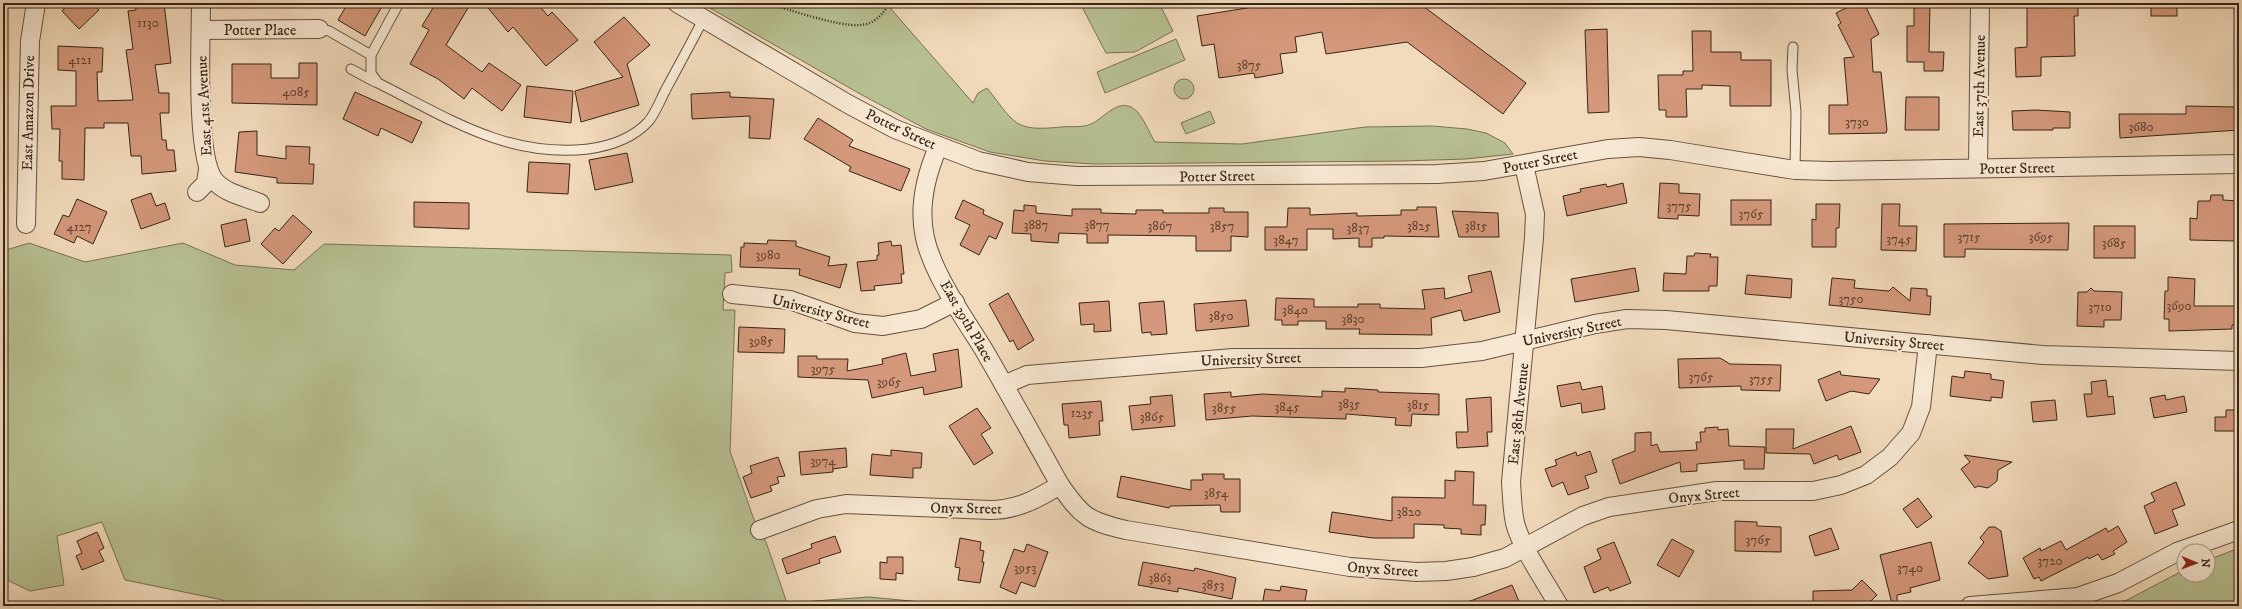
<svg xmlns="http://www.w3.org/2000/svg" width="2242" height="609" font-family="'IM FELL DW Pica',serif">
<rect width="100%" height="100%" fill="#f2dbbc"/>
<filter id="stains"><feTurbulence type="fractalNoise" baseFrequency=".005" numOctaves="4"/><feColorMatrix values="0 0 0 0 .2 0 0 0 0 .09 0 0 0 0 .02 0 0 0 .5 -.17"/></filter>
<radialGradient id="worn" r=".72"><stop offset=".6" stop-color="#630" stop-opacity="0"/><stop offset="1" stop-color="#630" stop-opacity=".3"/></radialGradient>
<!-- green -->
<g fill="#b8c193" stroke="#787354">
<path d="M701 3H892L891 9 973 103 978 93 987 88C1015 123 1013 132 1061 127 1070 126 1083 128 1091 124 1103 119 1116 100 1131 107 1142 112 1149 133 1155 142L1242 144 1365 127 1432 126 1467 129 1486 133 1505 143 1513 154 1466 159 1401 161 1094 164 1045 161 990 152 926 129 862 95Z"/>
<polygon points="1080,3 1159,3 1173,31 1135,52 1106,53"/>
<polygon points="1176,39 1185,60 1105,93 1097,72"/>
<circle cx="1184" cy="89" r="10"/>
<polygon points="1210,111 1215,123 1186,134 1181,123"/>
<polygon points="29,243 85,262 183,243 235,265 294,270 324,244 731,255 732,272 725,273 723,310 735,310 730,451 753,517 766,542 787,603 869,597 964,606 222,606 223,600 125,580 102,522 57,536 64,585 30,591 3,578 3,251"/>
<polygon points="2239,548 2239,606 2106,606 2127,600 2184,570 2184,575 2208,575 2208,560"/>
</g>
<!-- building -->
<g fill="#d5987c" stroke="#372515">
<polygon points="69,3 93,3 99,10 79,29 62,11"/>
<polygon points="135,3 164,3 171,63 155,65 159,93 169,93 169,113 160,113 162,140 166,140 167,150 174,150 176,171 142,174 141,156 131,156 128,123 104,123 104,128 85,128 84,180 62,179 62,161 59,161 60,129 52,129 51,106 76,106 76,71 58,70 58,46 103,48 102,72 97,72 98,101 133,100 126,50 133,49 128,11 136,10"/>
<polygon points="348,3 384,3 365,36 338,20"/>
<polygon points="436,3 471,3 446,45 482,72 489,63 521,85 502,111 472,88 464,99 438,79 410,64 429,30 422,26"/>
<polygon points="484,3 537,3 548,16 552,12 578,40 546,66 513,27 508,32"/>
<polygon points="1278,3 1423,3 1423,6 1526,83 1503,114 1407,42 1326,54 1322,32 1295,37 1297,52 1280,54 1283,73 1255,78 1254,73 1219,78 1214,44 1202,46 1197,16"/>
<polygon points="1856,3 1864,3 1879,34 1871,39 1873,72 1881,72 1887,130 1886,133 1829,134 1829,105 1848,105 1844,58 1854,57 1838,25 1841,23 1836,13"/>
<polygon points="1914,3 1930,3 1929,52 1944,52 1943,71 1924,71 1924,62 1907,62 1907,26 1914,26"/>
<polygon points="2027,3 2078,3 2078,16 2074,16 2075,56 2041,57 2041,76 2016,77 2015,48 2027,47"/>
<rect x="2151" y="3" width="26" height="13"/>
<polygon points="624,17 650,45 627,64 639,105 581,122 575,91 623,77 594,42"/>
<polygon points="1607,29 1609,112 1588,113 1585,30"/>
<polygon points="1692,31 1711,31 1711,52 1741,52 1741,60 1771,60 1771,106 1730,106 1730,86 1702,85 1702,89 1686,89 1687,117 1666,117 1666,110 1659,110 1658,75 1683,75 1683,71 1693,71"/>
<polygon points="299,63 317,63 317,105 232,103 232,64 271,64 271,78 299,78"/>
<polygon points="527,86 573,91 571,123 524,117"/>
<polygon points="355,92 422,122 412,143 381,128 378,136 343,119"/>
<polygon points="730,92 730,97 774,99 770,139 749,138 750,116 692,119 691,94"/>
<polygon points="1906,97 1939,97 1939,130 1905,130"/>
<polygon points="2186,106 2239,107 2239,130 2120,138 2119,114 2186,114"/>
<polygon points="2036,110 2070,112 2070,128 2053,128 2053,130 2013,130 2012,111"/>
<polygon points="818,118 853,140 849,146 910,169 901,191 849,171 851,167 804,139"/>
<polygon points="257,131 257,155 286,159 286,146 310,147 309,164 314,164 313,184 277,183 277,178 235,172 239,132"/>
<polygon points="627,153 633,182 595,190 589,160"/>
<polygon points="529,162 570,164 568,194 527,192"/>
<polygon points="1623,183 1627,203 1567,216 1563,196 1581,192 1580,189 1606,184 1607,187"/>
<polygon points="1660,183 1679,184 1679,193 1700,194 1699,216 1678,215 1678,219 1658,218"/>
<polygon points="151,193 156,206 165,203 170,219 141,229 131,200"/>
<polygon points="2211,195 2223,195 2223,200 2239,201 2237,241 2190,240 2190,218 2197,219 2198,201 2210,201"/>
<polygon points="77,199 107,212 93,244 77,236 74,243 54,234 63,215 69,217"/>
<polygon points="963,200 984,210 983,214 1003,223 996,239 989,236 979,255 960,245 970,225 955,218"/>
<rect x="1731" y="200" width="40" height="25"/>
<polygon points="414,202 469,203 469,229 414,227"/>
<polygon points="1816,204 1840,204 1839,228 1836,228 1836,247 1812,247 1812,219 1816,220"/>
<polygon points="1882,204 1900,204 1899,226 1917,226 1916,251 1881,250"/>
<polygon points="1024,205 1036,206 1036,213 1072,216 1072,209 1101,209 1101,213 1136,214 1136,210 1163,210 1163,213 1209,213 1209,208 1224,208 1224,212 1248,212 1248,237 1231,236 1231,251 1196,251 1196,236 1108,235 1108,243 1087,243 1087,234 1059,233 1058,243 1031,241 1031,234 1012,233 1014,210 1024,211"/>
<polygon points="1417,207 1436,207 1439,237 1384,236 1384,238 1372,238 1372,247 1359,247 1359,238 1333,239 1333,229 1307,229 1307,250 1265,250 1265,227 1287,227 1288,208 1310,208 1310,215 1357,213 1357,216 1401,215 1401,210 1417,210"/>
<polygon points="1452,211 1498,213 1499,237 1459,237"/>
<polygon points="293,215 312,232 283,264 261,244 275,228 279,231"/>
<polygon points="246,219 250,241 225,247 221,225"/>
<polygon points="2069,223 2068,250 1965,249 1965,257 1944,257 1944,224"/>
<rect x="2094" y="226" width="41" height="32"/>
<polygon points="768,240 796,241 796,246 830,257 828,266 847,264 840,288 799,275 800,269 740,267 741,247 744,247 744,243 767,244"/>
<polygon points="891,241 892,246 901,245 904,274 901,274 902,283 874,286 875,290 861,291 857,262 877,260 877,255 879,255 878,243"/>
<polygon points="1695,253 1711,254 1710,257 1718,257 1717,286 1709,286 1709,291 1663,291 1664,273 1686,274 1687,256 1694,256"/>
<polygon points="1635,268 1639,291 1575,302 1571,279"/>
<polygon points="1491,271 1500,312 1464,321 1461,310 1431,318 1432,335 1359,334 1360,329 1326,329 1326,321 1298,321 1298,325 1282,325 1282,320 1275,320 1276,298 1314,299 1314,307 1358,307 1358,304 1380,304 1380,308 1425,309 1422,290 1444,288 1445,299 1472,292 1468,276"/>
<polygon points="1747,275 1792,279 1791,298 1745,294"/>
<polygon points="2168,277 2195,279 2194,306 2239,306 2239,325 2232,325 2232,329 2169,331 2169,319 2164,319 2165,291 2168,291"/>
<polygon points="1832,278 1855,280 1854,288 1889,291 1893,287 1910,301 1911,288 1927,289 1927,296 1931,296 1930,315 1829,305"/>
<polygon points="2091,288 2094,291 2122,292 2121,320 2104,320 2104,327 2077,326 2078,292 2087,292"/>
<polygon points="1008,293 1034,340 1018,350 1013,340 1010,342 989,304"/>
<polygon points="1246,300 1249,326 1196,331 1194,304"/>
<polygon points="1109,301 1111,331 1094,332 1094,324 1081,325 1079,303"/>
<polygon points="1164,301 1167,334 1151,335 1151,332 1142,333 1139,303"/>
<polygon points="739,327 785,329 784,353 738,352"/>
<polygon points="958,349 962,387 924,395 923,387 872,398 868,380 798,377 798,356 817,356 817,359 848,359 847,371 883,364 882,359 906,353 911,376 936,371 933,354"/>
<polygon points="1720,358 1730,364 1781,365 1780,391 1741,390 1741,386 1679,388 1678,359"/>
<polygon points="1840,371 1841,375 1880,379 1869,394 1851,391 1826,401 1818,380"/>
<polygon points="1965,371 1991,374 1991,379 2004,381 2002,398 1991,397 1991,401 1950,396 1952,376 1964,378"/>
<polygon points="2106,380 2108,397 2113,396 2115,414 2087,417 2084,394 2092,394 2091,382"/>
<polygon points="1580,382 1582,390 1602,386 1605,409 1582,413 1581,403 1561,407 1557,386"/>
<polygon points="1345,388 1378,390 1378,392 1439,394 1439,415 1412,414 1411,426 1395,425 1396,418 1346,414 1346,419 1252,416 1206,420 1204,394 1231,392 1231,397 1262,394 1322,397 1322,391 1345,392"/>
<polygon points="1172,395 1175,426 1132,430 1129,406 1151,404 1150,397"/>
<polygon points="2165,395 2166,400 2184,396 2187,412 2154,418 2150,398"/>
<polygon points="1491,397 1492,432 1487,432 1488,446 1457,448 1456,432 1468,432 1466,399"/>
<polygon points="2055,400 2057,420 2033,422 2031,402"/>
<polygon points="1101,401 1103,421 1099,421 1100,435 1069,438 1068,425 1064,425 1062,404"/>
<polygon points="977,408 991,428 981,434 993,453 974,465 949,426"/>
<polygon points="2226,410 2239,410 2239,431 2215,431 2215,417 2226,417"/>
<polygon points="1851,426 1861,452 1839,460 1837,455 1814,464 1810,454 1766,453 1766,429 1794,429 1793,449"/>
<polygon points="1718,427 1718,430 1728,429 1729,446 1765,447 1764,469 1744,469 1744,460 1697,464 1697,471 1681,472 1680,462 1620,484 1612,460 1635,451 1635,433 1651,432 1651,446 1657,444 1660,452 1697,450 1696,442 1701,442 1700,432 1705,432 1705,428"/>
<polygon points="846,448 847,467 833,469 833,472 801,475 799,452"/>
<polygon points="891,450 922,453 921,468 913,468 913,478 870,475 872,454 891,456"/>
<polygon points="1590,451 1597,472 1585,476 1589,488 1568,495 1563,482 1552,487 1545,469 1557,465 1555,460 1576,452 1577,456"/>
<polygon points="1964,455 2012,462 1998,470 1997,481 1988,488 1978,486 1975,488 1961,469 1970,462"/>
<polygon points="778,457 785,476 777,477 779,483 770,486 772,491 751,498 743,477 752,473 750,466"/>
<polygon points="1455,471 1474,472 1473,505 1486,505 1485,525 1481,525 1481,535 1461,534 1461,529 1444,528 1444,525 1414,524 1414,538 1373,538 1329,532 1332,512 1392,521 1392,497 1445,498 1445,480 1455,481"/>
<polygon points="1202,474 1224,474 1224,479 1240,479 1240,512 1221,512 1220,505 1170,506 1169,508 1117,497 1121,476 1191,490 1191,480 1203,480"/>
<polygon points="2176,482 2185,505 2172,510 2178,525 2155,534 2144,506 2155,501 2151,493"/>
<polygon points="1918,498 1932,517 1917,528 1903,509"/>
<polygon points="1735,521 1757,522 1757,526 1781,527 1781,552 1735,551"/>
<polygon points="2118,526 2127,542 2113,551 2115,554 2102,560 2098,554 2089,559 2088,557 2041,581 2039,577 2034,579 2023,558 2040,548 2041,551 2061,541 2066,550 2106,528 2108,532"/>
<polygon points="1989,527 1995,527 2001,531 2008,576 1988,579 1968,563 1984,542 1980,538"/>
<polygon points="1831,528 1839,549 1815,556 1809,536"/>
<polygon points="97,532 104,548 99,551 104,561 82,570 76,556 82,553 77,541"/>
<polygon points="835,536 841,552 819,559 820,563 787,574 782,559 812,548 811,544"/>
<polygon points="960,538 981,542 980,550 984,551 982,562 984,562 980,583 958,580 960,568 955,567"/>
<polygon points="1672,539 1694,551 1679,577 1657,565"/>
<polygon points="1614,542 1631,583 1610,591 1608,587 1594,593 1584,567 1601,559 1597,549"/>
<polygon points="1931,542 1940,580 1910,588 1911,592 1897,595 1897,603 1892,604 1880,555"/>
<polygon points="1027,544 1048,552 1035,587 1021,582 1016,594 1000,587 1014,549 1024,552"/>
<polygon points="887,557 903,557 903,574 896,573 896,580 880,579 880,562 887,563"/>
<polygon points="1143,562 1194,571 1195,568 1236,578 1232,599 1178,588 1178,592 1138,585"/>
<polygon points="1862,580 1877,595 1866,606 1813,606 1813,591 1852,590"/>
<polygon points="1512,585 1521,606 1461,606 1460,605"/>
<polygon points="1281,586 1307,590 1304,606 1262,606 1265,589 1280,591"/>
</g>
<g fill="none" stroke-linecap="round" stroke-linejoin="round">
<!-- service casing -->
<g stroke="#66523f" stroke-width="11">
<g id="service">
<path d="M319 29 329 31 371 55V73L378 83C448 118 507 158 588 149 610 146 632 139 648 122 655 114 660 101 665 91 678 67 691 43 704 18"/>
<polyline points="1793,47 1792,70 1796,112 1795,170"/>
<polyline points="371,55 399,3"/>
<polyline points="351,69 375,82"/>
</g>
</g>
<!-- minor casing -->
<g stroke="#66523f" stroke-width="20">
<g id="minor">
<path d="M201 3C201 39 195 155 214 180 224 193 245 197 260 203"/>
<polyline points="677,3 848,104 895,129 978,161 1028,172 1077,176 1437,174 1484,171 1608,149 1639,147 1670,150 1795,170 1830,171 2239,164"/>
<polyline points="201,30 319,29"/>
<path d="M938 147C926 175 918 207 925 238 933 274 964 318 984 350 1010 395 1035 440 1060 485 1082 517 1088 521 1126 530L1350 567 1417 572 1446 571 1473 567 1505 558 1583 516 1609 507 1717 491H1813L1841 485 1866 475 1890 457 1911 433 1921 407 1928 344"/>
<path d="M1524 165 1535 214 1534 238 1511 482C1512 496 1512 509 1515 523 1521 547 1546 583 1559 606"/>
<polyline points="1978,168 1980,3"/>
<polyline points="197,192 206,183 208,169"/>
<polyline points="26,224 30,41 36,3"/>
<polyline points="732,294 790,300 855,323 883,326 921,319 955,302"/>
<polyline points="1004,385 1027,375 1233,358 1421,358 1482,351 1595,324 1627,319 1666,320 2043,355 2239,361"/>
<path d="M760 530 817 509 846 504 990 510C1017 510 1037 499 1060 485"/>
<polyline points="1970,606 2078,597 2118,583 2177,552 2239,530"/>
</g>
</g>
<!-- path -->
<path stroke="#372515" stroke-width="2.5" stroke-dasharray="1 2" stroke-linecap="butt" d="M764 3C790 9 837 27 861 25 874 24 884 14 889 3"/>
<!-- service -->
<use href="#service" stroke="#f7e8d3" stroke-width="9"/>
<!-- minor -->
<use href="#minor" stroke="#f7e8d3" stroke-width="18"/>
</g>
<g text-anchor="middle" stroke-width="4" stroke-linejoin="round" paint-order="stroke">
<!-- number labels -->
<g font-size="13" fill="#5e422f">
<text x="148" y="27">1130</text>
<text x="80" y="64">4121</text>
<text x="1249" y="69">3875</text>
<text x="296" y="96">4085</text>
<text x="1857" y="126">3730</text>
<text x="2141" y="131">3680</text>
<text x="1679" y="210">3775</text>
<text x="1751" y="218">3765</text>
<text x="1036" y="229">3887</text>
<text x="1097" y="229">3877</text>
<text x="1160" y="230">3867</text>
<text x="1222" y="230">3857</text>
<text x="1419" y="230">3825</text>
<text x="1476" y="230">3815</text>
<text x="79" y="231">4127</text>
<text x="1358" y="232">3837</text>
<text x="1969" y="241">3715</text>
<text x="2041" y="241">3695</text>
<text x="1899" y="243">3745</text>
<text x="1286" y="244">3847</text>
<text x="2114" y="247">3685</text>
<text x="768" y="259">3980</text>
<text x="1851" y="303">3750</text>
<text x="2179" y="310">3690</text>
<text x="2100" y="311">3710</text>
<text x="1295" y="314">3840</text>
<text x="1221" y="320">3850</text>
<text x="1353" y="323">3830</text>
<text x="761" y="345">3985</text>
<text x="823" y="373">3975</text>
<text x="1701" y="381">3765</text>
<text x="1761" y="383">3755</text>
<text x="889" y="386">3965</text>
<text x="1349" y="408">3835</text>
<text x="1418" y="409">3815</text>
<text x="1287" y="411">3845</text>
<text x="1224" y="412">3855</text>
<text x="1082" y="417">1235</text>
<text x="1152" y="421">3865</text>
<text x="823" y="465">3974</text>
<text x="1216" y="497">3854</text>
<text x="1409" y="516">3820</text>
<text x="1758" y="544">3765</text>
<text x="2050" y="565">3720</text>
<text x="1025" y="572">3953</text>
<text x="1910" y="572">3740</text>
<text x="1160" y="582">3863</text>
<text x="1213" y="589">3853</text>
</g>
<!-- street labels -->
<g font-size="15" fill="#372515" stroke="#f7e8d3">
<text x="260" y="35">Potter Place</text>
<text transform="translate(1979 86) rotate(-89)" y="5">East 37th Avenue</text>
<text transform="translate(204 106) rotate(-93)" y="5">East 41st Avenue</text>
<text transform="translate(28 113) rotate(-89)" y="5">East Amazon Drive</text>
<text transform="translate(901 129) rotate(25)" y="5">Potter Street</text>
<text transform="translate(1540 161) rotate(-11)" y="5">Potter Street</text>
<text transform="translate(2017 168) rotate(-1)" y="5">Potter Street</text>
<text transform="translate(1217 176) rotate(-1)" y="5">Potter Street</text>
<text transform="translate(821 311) rotate(14)" y="5">University Street</text>
<text transform="translate(967 321) rotate(60)" y="5">East 39th Place</text>
<text transform="translate(1572 331) rotate(-12)" y="5">University Street</text>
<text transform="translate(1894 341) rotate(5)" y="5">University Street</text>
<text transform="translate(1251 359) rotate(-2)" y="5">University Street</text>
<text transform="translate(1518 414) rotate(-84)" y="5">East 38th Avenue</text>
<text transform="translate(1704 495) rotate(-5)" y="5">Onyx Street</text>
<text transform="translate(966 508) rotate(1)" y="5">Onyx Street</text>
<text transform="translate(1383 569) rotate(4)" y="5">Onyx Street</text>
</g>
</g>
<!-- margin -->
<rect width="2242" height="609" fill="none" stroke="#f2dbbc" stroke-width="16"/>
<rect x="4" y="4" width="2234" height="601" fill="none" stroke="#372515" stroke-width="2"/>
<rect x="8" y="8" width="2226" height="593" fill="none" stroke="#372515"/>
<!-- north arrow -->
<g transform="translate(2196 563) rotate(91)"><circle r="19" fill="#f7e8d3" stroke="#aa9a87"/>
<path d="M0-3L7 15L0 10L-7 15Z" fill="#8f2418"/>
<text y="-6" font-size="11" font-weight="bold" text-anchor="middle" fill="#372515">N</text>
</g>
<rect width="100%" height="100%" filter="url(#stains)"/>
<rect width="100%" height="100%" fill="url(#worn)"/>
</svg>
